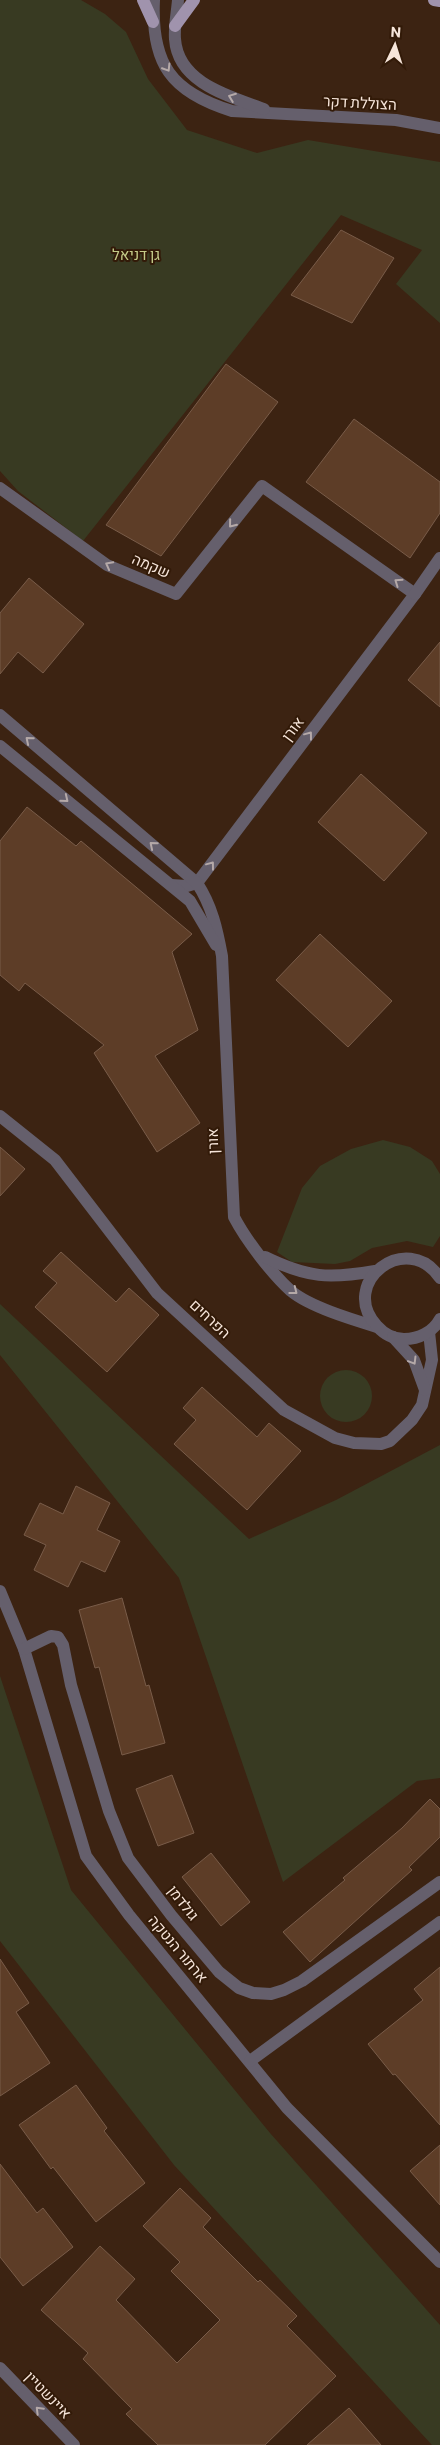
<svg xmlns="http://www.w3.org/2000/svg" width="440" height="2445" font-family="Commissioner,Heebo,sans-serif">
<rect width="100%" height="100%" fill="#3c2312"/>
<!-- green -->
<g fill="#383a22">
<polygon points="0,0 81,0 105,14 126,32 148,79 187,130 257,153 308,140 440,162 440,323 396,284 422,250 341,215 83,541 18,491 0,471"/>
<polygon points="383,1140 410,1147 432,1161 440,1174 440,1236 433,1247 407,1241 372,1248 350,1261 335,1264 292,1262 277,1252 302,1188 320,1166 351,1149"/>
<polygon points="0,1304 249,1539 336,1500 440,1445 440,1778 417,1781 283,1882 179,1578 0,1355"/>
<circle cx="346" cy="1396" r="26"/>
<polygon points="0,1676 71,1890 270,2133 440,2325 440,2445 432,2445 174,2165 0,1941"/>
</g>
<!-- building -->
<g fill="#5d3d27" stroke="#795c49">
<polygon points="341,230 394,258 352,323 291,295"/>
<polygon points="226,364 278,402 161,556 106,525"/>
<polygon points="354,419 440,482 440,513 410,558 306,482"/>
<polygon points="29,578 84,624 43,673 18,652 0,674 0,613"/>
<polygon points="440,642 440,707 408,680"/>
<polygon points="361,774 427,833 384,881 318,822"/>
<polygon points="27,807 76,846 81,841 192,934 172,952 198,1030 155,1056 200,1123 157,1152 94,1053 104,1045 25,983 19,991 0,975 0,841"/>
<polygon points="320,934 392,1001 348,1047 276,980"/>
<polygon points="0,1147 25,1169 0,1196"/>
<polygon points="61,1252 116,1302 129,1288 159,1315 107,1372 35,1307 57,1283 43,1271"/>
<polygon points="202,1387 257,1437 269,1423 301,1451 247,1510 174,1444 196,1420 183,1408"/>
<polygon points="76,1486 110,1503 97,1530 120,1541 105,1572 81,1561 68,1587 34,1570 46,1545 24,1535 40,1503 63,1514"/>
<polygon points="122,1598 146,1686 149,1685 165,1743 122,1755 99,1667 95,1668 79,1610"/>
<polygon points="172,1775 194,1833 158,1846 136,1789"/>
<polygon points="430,1799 440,1809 440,1837 409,1867 412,1870 310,1962 283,1932 345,1880 343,1878 402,1828"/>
<polygon points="211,1853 250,1902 221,1926 182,1877"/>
<polygon points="0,1959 29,2003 16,2012 50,2063 0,2096"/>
<polygon points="440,1967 440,2125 395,2074 393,2075 368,2044 423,2000 414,1989"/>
<polygon points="76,2085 107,2128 104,2131 145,2183 96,2222 53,2167 51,2169 19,2125"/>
<polygon points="440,2145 440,2205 410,2171"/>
<polygon points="0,2164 37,2213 43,2208 73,2247 23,2286 0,2257"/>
<polygon points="180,2188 211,2218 203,2227 258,2282 260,2280 297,2316 287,2326 336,2376 265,2445 158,2445 126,2414 132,2409 83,2359 88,2353 41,2310 100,2246 135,2279 116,2300 177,2363 220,2320 171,2271 180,2262 143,2226"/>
<polygon points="349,2408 381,2445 307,2445"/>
</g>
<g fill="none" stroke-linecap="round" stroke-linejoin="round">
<!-- minor -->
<g stroke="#655f6c" stroke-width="12">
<path d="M154 0C151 64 171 92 232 111L396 120 440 128"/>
<path d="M178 0C177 13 174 26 175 39 178 83 229 96 264 109"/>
<polyline points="0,488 107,565 176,594 262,486 415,594 197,883 187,886 171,885"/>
<polyline points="415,594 440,558"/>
<path d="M0 715 197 883C212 906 217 929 222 956L234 1217C246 1240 272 1274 291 1291 310 1307 354 1320 377 1327"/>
<polyline points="0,746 190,901 216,945"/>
<polyline points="0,1116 55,1160 157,1293 284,1410 335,1438 354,1443 381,1444 390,1441 412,1420 422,1405 432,1360 429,1332"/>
<path d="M265 1257C308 1278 329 1279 375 1271"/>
<path d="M440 1278C407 1229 337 1283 377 1326 384 1334 394 1339 404 1339 419 1339 433 1332 440 1319"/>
<polyline points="393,1337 414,1360 425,1390"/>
<polyline points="0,1591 24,1649 86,1856 129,1915 287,2108 440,2262"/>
<polyline points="24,1649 51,1636 58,1637 63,1645 71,1685 109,1811 128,1858 171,1915 219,1972 239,1988 253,1993 271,1994 284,1990 302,1981 440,1882"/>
<polyline points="250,2061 440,1922"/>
<polyline points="0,2368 74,2445"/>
</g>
<!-- major -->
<g stroke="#a093ad" stroke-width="12">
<polyline points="143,0 153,22"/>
<polyline points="434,0 440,1"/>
<polyline points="175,26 194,0"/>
</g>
</g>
<!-- one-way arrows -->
<defs><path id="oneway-chevron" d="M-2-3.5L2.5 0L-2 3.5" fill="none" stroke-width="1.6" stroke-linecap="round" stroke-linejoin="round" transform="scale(1.25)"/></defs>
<g stroke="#b5a9a8">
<use href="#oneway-chevron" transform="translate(167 68) rotate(58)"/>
<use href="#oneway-chevron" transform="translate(232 97) rotate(-159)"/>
<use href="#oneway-chevron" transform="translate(232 524) rotate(129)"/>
<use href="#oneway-chevron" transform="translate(109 565) rotate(-152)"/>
<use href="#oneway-chevron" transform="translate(398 582) rotate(-145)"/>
<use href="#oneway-chevron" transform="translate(309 735) rotate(-53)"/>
<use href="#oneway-chevron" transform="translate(29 740) rotate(-140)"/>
<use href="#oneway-chevron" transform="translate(65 799) rotate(39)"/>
<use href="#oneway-chevron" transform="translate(153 845) rotate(-140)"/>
<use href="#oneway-chevron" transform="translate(211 865) rotate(-53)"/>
<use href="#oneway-chevron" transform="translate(294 1291) rotate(38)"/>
<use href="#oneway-chevron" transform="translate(413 1361) rotate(59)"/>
<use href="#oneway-chevron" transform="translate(39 2410) rotate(-135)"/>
</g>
<g text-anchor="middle" stroke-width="4" stroke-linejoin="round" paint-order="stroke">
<!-- street labels -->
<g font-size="15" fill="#f6e5da" stroke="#321a08">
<text transform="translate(360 103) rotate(3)" y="5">הצוללת דקר</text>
<text transform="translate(151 566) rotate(23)" y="5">שקמה</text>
<text transform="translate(293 729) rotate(-53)" y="5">אורן</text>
<text transform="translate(213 1141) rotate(-92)" y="5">אורן</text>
<text transform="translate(210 1319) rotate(43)" y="5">הפרחים</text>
<text transform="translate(183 1903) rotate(52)" y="5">גולדמן</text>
<text transform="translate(178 1949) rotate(50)" y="5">ארתור הנטקה</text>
<text transform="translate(48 2395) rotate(46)" y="5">איינשטיין</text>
</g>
<!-- park labels -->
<g font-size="15" fill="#c3ca88" stroke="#321a08">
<text x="136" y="260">גן דניאל</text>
</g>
</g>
<!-- north arrow -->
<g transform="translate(395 45) rotate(4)" stroke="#321a08" stroke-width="4" paint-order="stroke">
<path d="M0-4L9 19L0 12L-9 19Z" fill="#f6e5da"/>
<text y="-8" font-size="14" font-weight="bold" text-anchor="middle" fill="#f6e5da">N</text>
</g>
</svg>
